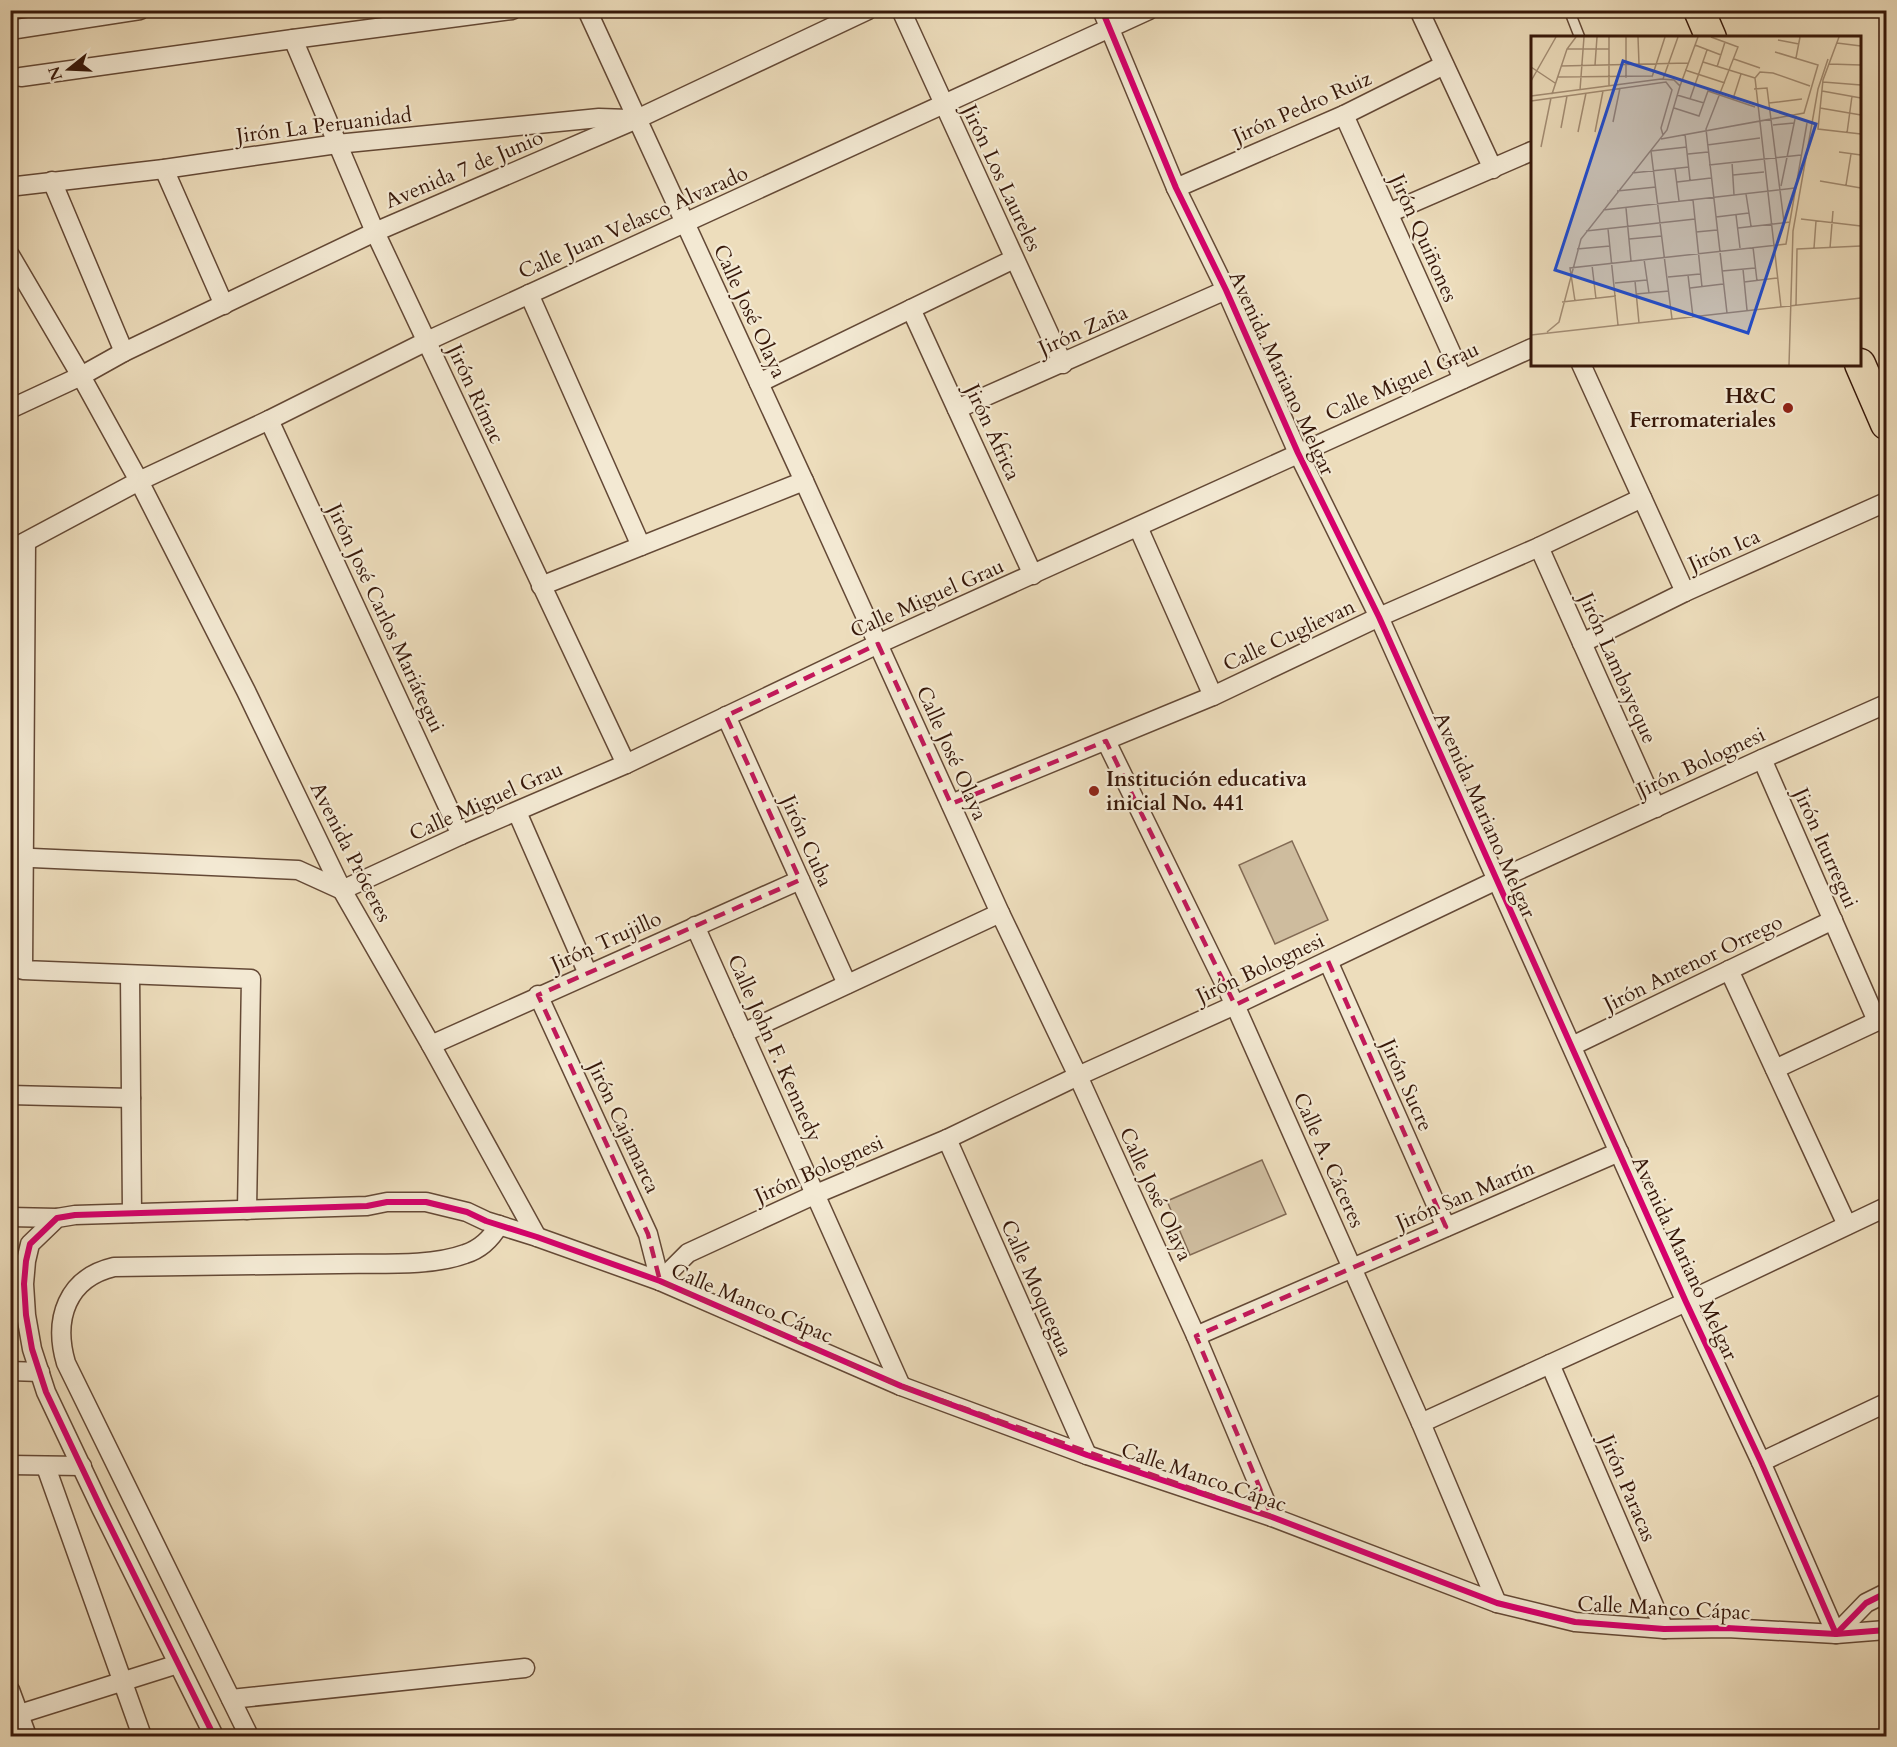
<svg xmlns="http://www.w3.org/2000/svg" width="1897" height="1747" font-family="Cardo,serif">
<rect width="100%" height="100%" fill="#edddbc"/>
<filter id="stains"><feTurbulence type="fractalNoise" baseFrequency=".00333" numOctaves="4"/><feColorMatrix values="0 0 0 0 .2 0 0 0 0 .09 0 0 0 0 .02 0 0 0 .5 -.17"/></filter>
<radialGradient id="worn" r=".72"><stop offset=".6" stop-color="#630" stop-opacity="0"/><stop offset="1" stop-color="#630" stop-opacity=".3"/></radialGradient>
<!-- green -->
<g fill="#cebc9e" stroke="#826a54" stroke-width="1.5">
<polygon points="1292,841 1328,920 1275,944 1239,865"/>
<polygon points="1262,1160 1286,1214 1190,1255 1167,1201"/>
</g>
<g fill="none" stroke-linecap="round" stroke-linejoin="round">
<!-- service casing -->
<g stroke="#644936" stroke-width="12">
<polyline id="service" points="1569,10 1580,38"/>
</g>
<!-- minor casing -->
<g stroke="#644936" stroke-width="21">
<g id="minor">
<polyline points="587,10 804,481 1000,913 1078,1076 1196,1336 1272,1517"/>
<polyline points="901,10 1063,364"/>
<polyline points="1102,10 1176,188 1226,290 1298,453 1379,617 1686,1302 1761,1462 1836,1634 1866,1603 1886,1593"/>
<polyline points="1419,10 1493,169"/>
<polyline points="10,30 140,10"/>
<polyline points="293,39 375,232 626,764"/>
<polyline points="21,77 293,39 512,10"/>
<polyline points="1344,115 1463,379"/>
<polyline points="164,169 224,305"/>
<polyline points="52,181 124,352"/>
<polyline points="17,186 164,169 337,144 599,118 629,119"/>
<polyline points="1176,188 1344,115 1444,65"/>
<polyline points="1389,213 1532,151"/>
<polyline points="10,255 81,376 139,481 246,691 342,890 431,1045 537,1237"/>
<polyline points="529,294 641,546"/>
<polyline points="911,309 1033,575"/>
<polyline points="1581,364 1685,592"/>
<polyline points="759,383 1014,259"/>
<polyline points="10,409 81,376 124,352 375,232 637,119 868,10"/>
<polyline points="957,409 1226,290"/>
<polyline points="269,420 461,835"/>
<polyline points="1138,527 1213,696"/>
<polyline points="26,542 23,970 251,979 247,1210"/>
<polyline points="1539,547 1656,808"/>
<polyline points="10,550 139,481 269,420 427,341 1149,10"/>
<polyline points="541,586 804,481"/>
<polyline points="1582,643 1685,592 1886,502"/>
<polyline points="726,716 847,984"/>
<polyline points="1106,741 1235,1005 1421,1423 1497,1603"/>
<polyline points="1762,759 1877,1021"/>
<polyline points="951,804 1213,696 1379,617 1539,547 1642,498"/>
<polyline points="517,812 588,974"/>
<polyline points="10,857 298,870 342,890 461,835 626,764 878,644 1532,348"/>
<polyline points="695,926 901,1386"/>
<polyline points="1328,961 1446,1227"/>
<polyline points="1729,970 1847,1225"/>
<polyline points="130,975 132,1213"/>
<polyline points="538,995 648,1234 660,1281"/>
<polyline points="743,1033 1000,913"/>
<polyline points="431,1045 800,880"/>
<polyline points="1572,1046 1833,920"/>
<polyline points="1775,1069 1886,1017"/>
<polyline points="10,1095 131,1098"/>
<polyline points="947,1139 1087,1455"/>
<polyline points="10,1217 57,1218"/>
<polyline points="660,1281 688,1253 816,1194 947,1139 1078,1076 1235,1005 1497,880 1762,759 1886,704"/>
<polyline points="1196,1336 1619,1152"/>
<polyline points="1550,1364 1664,1629"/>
<polyline points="10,1371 40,1372"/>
<polyline points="1421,1423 1686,1302 1886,1207"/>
<polyline points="1761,1462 1886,1403"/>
<polyline points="10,1465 82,1466"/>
<polyline points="46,1467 142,1736"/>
<polyline points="10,1690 27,1736"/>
<polyline points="231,1699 525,1668"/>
<polyline points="10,1717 178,1664"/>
<polyline points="214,1736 101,1508 46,1392 32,1349 26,1315 24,1284 26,1261 30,1244 57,1218 75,1215 367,1206 387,1202 426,1202 467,1212 486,1221 537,1237 660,1281 901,1386 1087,1455 1272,1517 1497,1603 1575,1622 1664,1629 1727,1628 1836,1634 1886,1630"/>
<path d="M249 1736 66 1363C53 1319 67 1278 114 1267 189 1266 264 1265 338 1264 376 1263 430 1267 465 1254 481 1249 491 1239 499 1225"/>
</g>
</g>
<!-- trunk casing -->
<g stroke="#37180a" stroke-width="33">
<g id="trunk">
<polyline points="1699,10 1711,38"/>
<polyline points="1860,364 1886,424"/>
</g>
</g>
<!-- service -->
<use href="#service" stroke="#f3e9d3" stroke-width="9"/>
<!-- minor -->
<use href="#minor" stroke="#f3e9d3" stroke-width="18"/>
<!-- trunk -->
<use href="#trunk" stroke="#edddbc" stroke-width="30"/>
<!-- cycleway casing -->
<g stroke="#f3e9d3" stroke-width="10">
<g id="cycleway">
<polyline points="1102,10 1176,188 1226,290 1298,453 1379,617 1686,1302 1761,1462 1836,1634 1866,1603 1886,1593"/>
<polyline points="214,1736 101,1508 46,1392 32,1349 26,1315 24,1284 26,1261 30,1244 57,1218 75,1215 367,1206 387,1202 426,1202 467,1212 486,1221 537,1237 660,1281 901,1386 1087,1455 1272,1517 1497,1603 1575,1622 1664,1629 1727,1628 1836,1634 1886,1630"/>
</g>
</g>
<!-- cycleway -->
<use href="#cycleway" stroke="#d6006c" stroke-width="6"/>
</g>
<!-- marked area -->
<path fill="none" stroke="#c2185b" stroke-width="4.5" stroke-dasharray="12 8" stroke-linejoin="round" d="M878 644 951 804 1106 741 1235 1005 1328 961 1446 1227 1196 1336 1272 1517 901 1386 660 1281 648 1234 538 995 800 880 726 716Z"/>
<!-- markers -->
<g fill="#8f2418" stroke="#f3e9d3" stroke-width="2">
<circle cx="1788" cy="408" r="6"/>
<circle cx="1094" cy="791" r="6"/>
</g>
<g text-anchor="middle" stroke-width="4.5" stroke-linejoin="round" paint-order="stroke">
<!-- street labels -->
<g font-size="21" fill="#37180a" stroke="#f3e9d3">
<text transform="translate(1302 107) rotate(-24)" y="7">Jirón Pedro Ruiz</text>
<text transform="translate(324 125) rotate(-7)" y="7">Jirón La Peruanidad</text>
<text transform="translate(464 169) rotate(-23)" y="7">Avenida 7 de Junio</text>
<text transform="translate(1002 178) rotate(65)" y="7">Jirón Los Laureles</text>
<text transform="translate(633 222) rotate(-24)" y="7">Calle Juan Velasco Alvarado</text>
<text transform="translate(1424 238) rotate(66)" y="7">Jirón Quiñones</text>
<text transform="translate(750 311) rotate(65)" y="7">Calle José Olaya</text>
<text transform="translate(1083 330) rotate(-24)" y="7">Jirón Zaña</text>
<text transform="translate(1282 373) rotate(65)" y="7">Avenida Mariano Melgar</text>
<text transform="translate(1402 381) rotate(-24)" y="7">Calle Miguel Grau</text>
<text transform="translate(476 394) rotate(65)" y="7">Jirón Rímac</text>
<text transform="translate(993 432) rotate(65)" y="7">Jirón África</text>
<text transform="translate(1724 550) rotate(-24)" y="7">Jirón Ica</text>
<text transform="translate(927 598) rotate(-24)" y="7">Calle Miguel Grau</text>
<text transform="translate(386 618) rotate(65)" y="7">Jirón José Carlos Mariátegui</text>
<text transform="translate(1289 635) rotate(-25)" y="7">Calle Cuglievan</text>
<text transform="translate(1618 668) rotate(66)" y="7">Jirón Lambayeque</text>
<text transform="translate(952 753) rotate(66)" y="7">Calle José Olaya</text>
<text transform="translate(1701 762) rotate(-25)" y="7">Jirón Bolognesi</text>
<text transform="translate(486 801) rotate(-24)" y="7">Calle Miguel Grau</text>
<text transform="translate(1485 815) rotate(66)" y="7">Avenida Mariano Melgar</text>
<text transform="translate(807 841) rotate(66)" y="7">Jirón Cuba</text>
<text transform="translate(1826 848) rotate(66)" y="7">Jirón Iturregui</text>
<text transform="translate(351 852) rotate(63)" y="7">Avenida Próceres</text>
<text transform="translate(606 941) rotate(-24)" y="7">Jirón Trujillo</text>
<text transform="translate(1693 963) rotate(-26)" y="7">Jirón Antenor Orrego</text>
<text transform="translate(1260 968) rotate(-25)" y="7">Jirón Bolognesi</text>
<text transform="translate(775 1048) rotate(66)" y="7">Calle John F. Kennedy</text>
<text transform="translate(1407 1085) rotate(66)" y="7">Jirón Sucre</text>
<text transform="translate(624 1127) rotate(65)" y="7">Jirón Cajamarca</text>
<text transform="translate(1329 1160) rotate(66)" y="7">Calle A. Cáceres</text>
<text transform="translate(819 1169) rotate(-24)" y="7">Jirón Bolognesi</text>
<text transform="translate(1156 1194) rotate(65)" y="7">Calle José Olaya</text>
<text transform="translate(1465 1195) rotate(-23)" y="7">Jirón San Martín</text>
<text transform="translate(1685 1258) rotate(65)" y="7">Avenida Mariano Melgar</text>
<text transform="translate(1037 1288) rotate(66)" y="7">Calle Moquegua</text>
<text transform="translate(752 1303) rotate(23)" y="7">Calle Manco Cápac</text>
<text transform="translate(1204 1477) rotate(19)" y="7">Calle Manco Cápac</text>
<text transform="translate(1628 1488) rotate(67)" y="7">Jirón Paracas</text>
<text transform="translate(1664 1608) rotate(3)" y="7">Calle Manco Cápac</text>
</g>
<!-- poi labels -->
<g font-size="21" font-weight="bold" fill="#37180a" stroke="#f3e9d3" text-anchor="end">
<text x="1776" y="403">H&amp;C<tspan x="1776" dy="24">Ferromateriales</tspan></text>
<text x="1106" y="786" text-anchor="start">Institución educativa<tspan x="1106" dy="24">inicial No. 441</tspan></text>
</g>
</g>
<!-- overview -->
<g transform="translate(1531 36)">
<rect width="330" height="330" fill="#edddbc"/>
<path fill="none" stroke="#a48e75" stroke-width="1.5" d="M107 1 108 28M180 1 207 11 175 93 196 277M308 1 292 44 287 93 330 98M247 4 268 8M306 7 330 10M164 9 190 19M36 13H78M265 22 269 1M203 23 229 32M172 26 224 42M298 28 330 29M64 29 66 1M30 30 157 27M0 31 24 47M186 31 194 6M154 34 194 47M26 41 122 40M121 41 134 1M95 42V1M132 43 147 1M0 45 25 1M292 46 330 49M78 50V1M149 50 167 1M223 53 236 52 253 186M49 54 53 1M291 55 330 62M21 58 36 13 45 1M146 59 173 67M0 60 130 43 143 44 149 50 136 94 50 203 28 286 16 296M159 63 176 14M202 63 210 38M0 65 135 46 141 54 130 92 132 99M238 67 271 63M143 72 168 80 177 55 224 71M289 72 330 79M82 86 89 52M242 89 263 87M30 92 36 60M47 96 55 57M64 96 72 55M316 97 321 60M154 98 159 144M130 103 273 77 287 29 244 16M176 109 229 102M10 111 20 62M308 116 330 119M157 118 177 116M201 126 203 159M178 129 270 119M144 133 148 165M101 137 158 131M202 139 233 136M289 145 330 152M146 146 180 142M315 149 320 118M250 150 264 83M86 155 125 151M215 158 220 190M162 164 171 251M95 172 100 225M72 174 264 152M205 179 209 212M185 181 218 177M270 183 330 190M207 192 259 186M77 193 87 289M55 195 164 183M165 196 186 194M98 203 131 200M222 211 226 245M283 212 285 185M299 212 302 175M46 213 79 210M113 223 118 257M61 229 65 263M212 233 216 274M191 235 224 232M157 239 162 281M137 241 169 238M104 245 108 287M213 246 246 242M84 247 116 244M159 252 192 248M105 258 138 255M44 265 39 232 255 208 276 87M31 266 85 260M265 270 266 213 330 210M250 271 224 42 229 36 242 37 279 50M141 283 120 115 156 111M0 299 330 262M258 329 262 195 287 53 297 23"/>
<path fill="#1d4ed8" fill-opacity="0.15" stroke="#1d4ed8" stroke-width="3" d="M92 25 285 88 217 297 24 234Z"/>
<rect width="330" height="330" fill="none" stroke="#37180a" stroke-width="3"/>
</g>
<!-- margin -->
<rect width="1897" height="1747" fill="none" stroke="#edddbc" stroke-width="36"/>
<rect x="12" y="12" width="1873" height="1723" fill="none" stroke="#37180a" stroke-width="3"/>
<rect x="18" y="18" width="1861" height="1711" fill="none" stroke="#37180a" stroke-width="1.5"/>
<!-- north arrow -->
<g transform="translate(69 69) rotate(252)" stroke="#f3e9d3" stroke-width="4.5" paint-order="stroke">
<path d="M0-4.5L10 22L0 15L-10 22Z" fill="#37180a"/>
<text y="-9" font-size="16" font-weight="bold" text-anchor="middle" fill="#37180a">N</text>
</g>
<rect width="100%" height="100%" filter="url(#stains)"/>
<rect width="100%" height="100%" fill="url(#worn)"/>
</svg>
